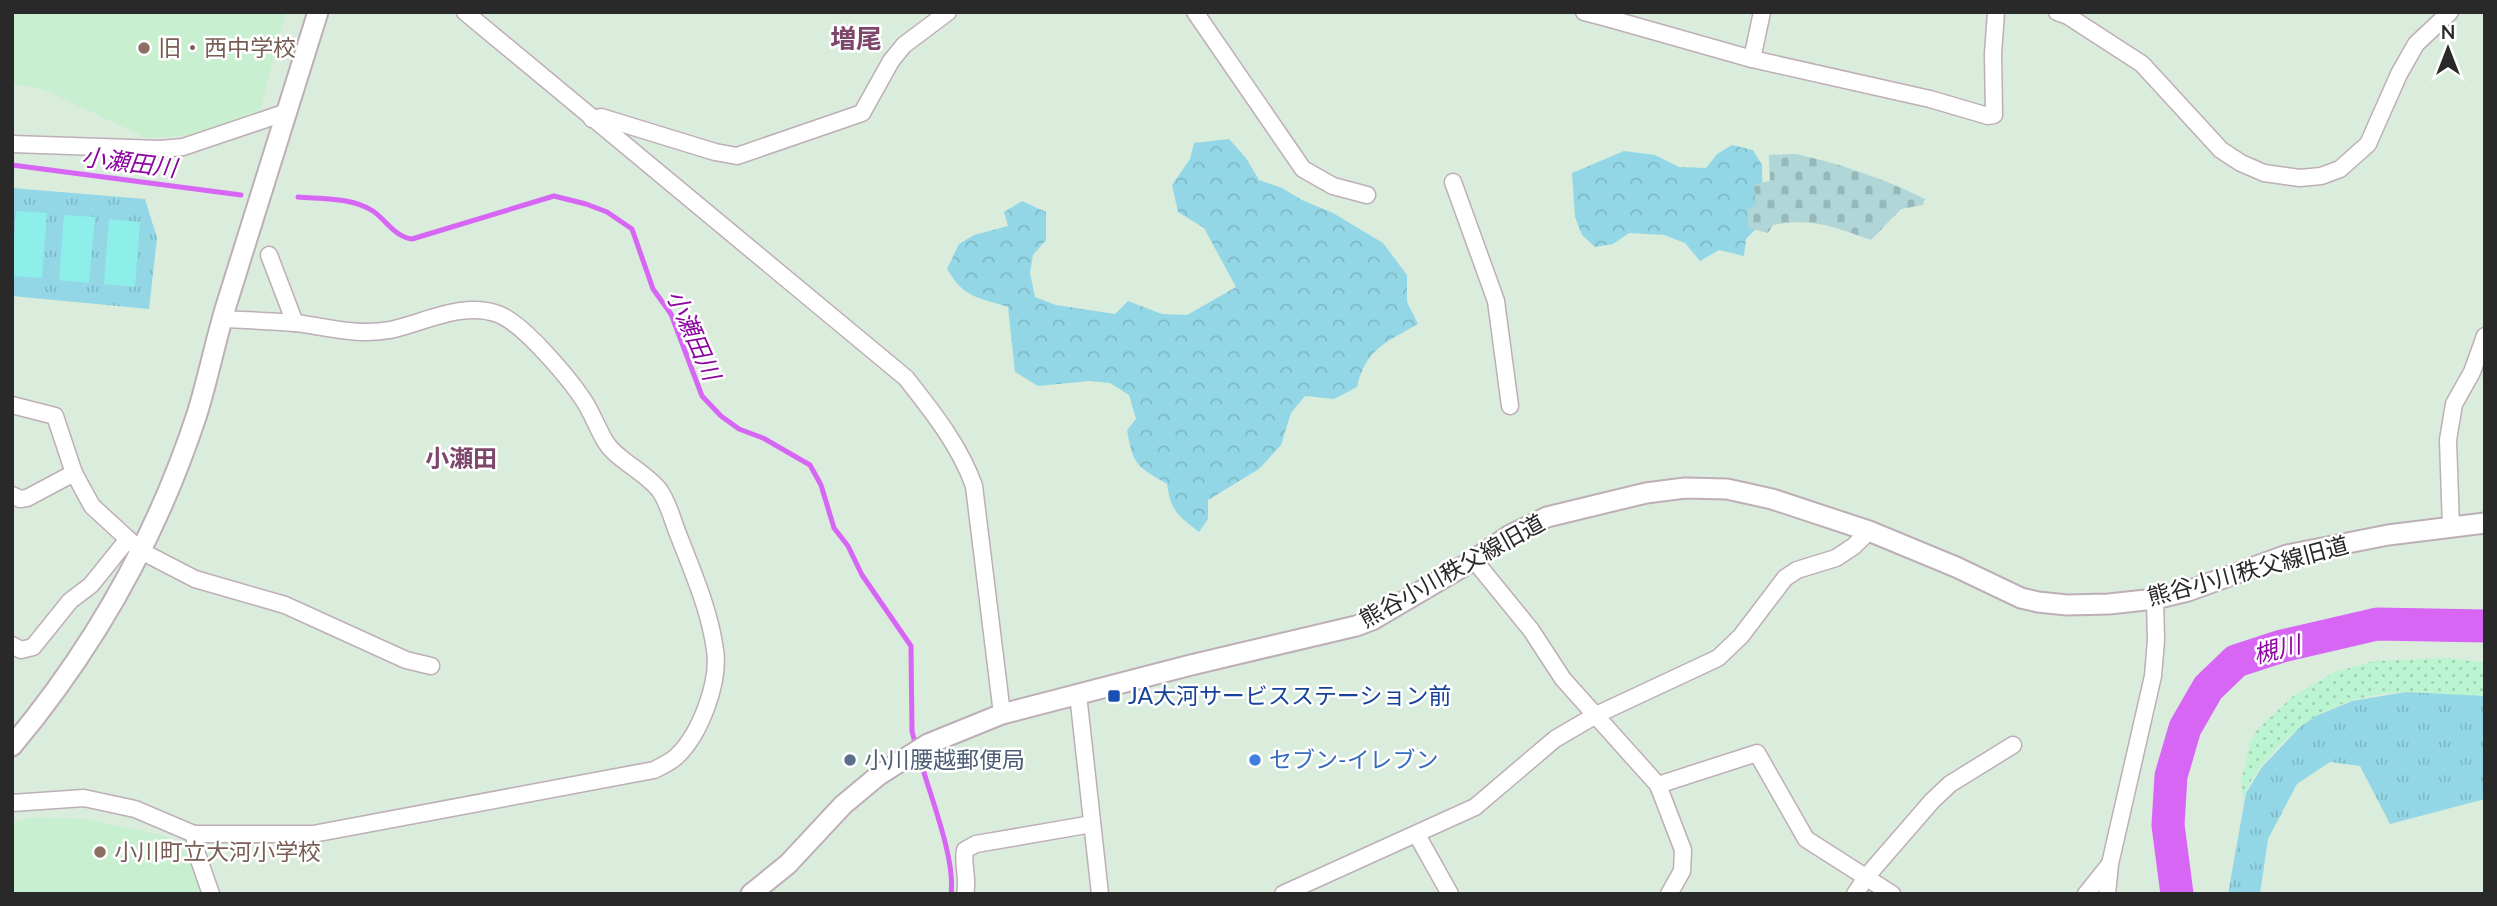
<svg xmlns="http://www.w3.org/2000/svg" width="2497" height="906" font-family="Lato,'Noto Sans JP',sans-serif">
<defs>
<pattern id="forest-crowns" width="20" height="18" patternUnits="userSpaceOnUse" patternTransform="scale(1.75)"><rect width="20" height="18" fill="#93d7e6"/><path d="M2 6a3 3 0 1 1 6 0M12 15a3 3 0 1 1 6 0" fill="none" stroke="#7fb9c5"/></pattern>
<pattern id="sand-dots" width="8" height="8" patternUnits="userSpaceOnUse" patternTransform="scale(1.75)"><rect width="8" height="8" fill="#bbf4d0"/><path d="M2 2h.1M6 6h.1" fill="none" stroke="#a1d1b3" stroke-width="1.8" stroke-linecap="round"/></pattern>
<pattern id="cemetery-stones" width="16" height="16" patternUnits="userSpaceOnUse" patternTransform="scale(1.75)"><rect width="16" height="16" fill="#b0d6d7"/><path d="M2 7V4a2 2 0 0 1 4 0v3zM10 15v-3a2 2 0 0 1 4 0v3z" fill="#97b8b9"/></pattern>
<pattern id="park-tufts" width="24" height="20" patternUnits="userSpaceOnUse" patternTransform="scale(1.75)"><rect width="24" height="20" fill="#93d7e6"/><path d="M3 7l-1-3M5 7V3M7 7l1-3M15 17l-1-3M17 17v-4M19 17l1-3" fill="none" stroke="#7fb9c5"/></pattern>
</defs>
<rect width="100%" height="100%" fill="#daecdc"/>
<!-- education -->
<g fill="#c8efd0">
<polygon points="12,12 286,12 260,110 196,135 147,138 42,89 12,84"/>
<polygon points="34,817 85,819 162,835 185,847 191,857 204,894 12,894 12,826 18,821"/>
</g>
<!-- forest -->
<g fill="url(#forest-crowns)">
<path d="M1229 139 1246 158 1259 180 1282 188 1302 200 1333 213 1383 243 1407 275V302L1418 324C1387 342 1366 348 1357 387L1334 399 1305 396 1291 413 1281 445 1259 469 1208 500V519L1199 532C1178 515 1171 512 1167 484 1137 466 1133 466 1127 430L1136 419 1129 395 1110 383 1089 381 1038 386 1015 372 1008 307C977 297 964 298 947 269L959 244 974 235 1008 226 1004 212 1022 201 1046 212V240L1033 255 1030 273 1035 297 1056 305 1115 314 1128 301 1162 314 1187 315 1236 287 1204 228 1178 212 1172 185 1190 159 1194 143Z"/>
<polygon points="1732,145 1753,150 1762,165 1763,221 1746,239 1744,256 1719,250 1700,261 1685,243 1664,235 1629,233 1613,244 1595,247 1582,235 1575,217 1572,173 1624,151 1655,155 1679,167 1706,168 1717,154"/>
</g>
<!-- sand -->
<path fill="url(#sand-dots)" d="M2449 658 2485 663V695C2458 698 2430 690 2403 692 2351 695 2315 710 2278 747 2262 763 2249 779 2243 801L2241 780 2251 741 2256 731 2292 697 2335 672 2374 661Z"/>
<!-- cemetery -->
<path fill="url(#cemetery-stones)" d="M1796 154C1841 164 1883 178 1925 199L1923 205 1901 209 1871 240C1835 227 1812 217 1773 225L1768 233 1748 228V208L1756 206 1754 184 1770 181 1769 155Z"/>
<!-- park -->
<g fill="url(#park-tufts)">
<polygon points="12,188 145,199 157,238 149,309 12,296"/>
<polygon points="2406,692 2485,696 2485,799 2390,824 2360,766 2330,762 2297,784 2268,839 2260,894 2228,894 2246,793 2262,767 2300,727 2316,716 2352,701"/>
</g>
<!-- pitch -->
<g fill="#8eeeea">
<polygon points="16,211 47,213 42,278 12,276"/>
<polygon points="64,215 95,217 89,283 59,280"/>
<polygon points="109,219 140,222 135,287 104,284"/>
</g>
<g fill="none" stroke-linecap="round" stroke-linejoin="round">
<!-- stream -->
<g stroke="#d766f5" stroke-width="5">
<polyline points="12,165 241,195"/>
<path d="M298 197C321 199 352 197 373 211 386 220 395 237 412 239L554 196 586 204 607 212 632 229 653 289 671 314 702 396 721 416 739 429 763 438 810 465 821 485 834 528 848 546 862 575 911 646 912 731 916 747"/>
<path d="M919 756C929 793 956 859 951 894"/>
</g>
<!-- river -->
<polyline stroke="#d766f5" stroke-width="33" points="2177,894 2168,825 2171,776 2185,728 2208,688 2236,661 2282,646 2377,624 2485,626"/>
<!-- minor casing -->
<g stroke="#beaeb8" stroke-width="19">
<g id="minor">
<path d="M465 12 906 378C932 411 960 446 974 486L1002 714"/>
<polyline points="1195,12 1303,169 1333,186 1367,195"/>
<polyline points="1584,12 1611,19 1614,12"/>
<polyline points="2057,12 2068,16 2142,64 2221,150 2241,163 2264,173 2300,178 2321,176 2340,169 2368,144 2399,74 2416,44 2450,12"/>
<polyline points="1611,19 1752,59 1762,12"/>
<polyline points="1752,59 1930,99 1988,116 1994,115 1993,54 1996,12"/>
<polyline points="592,119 601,117 715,152 737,156 862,113 891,61 904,45 948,12"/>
<polyline points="12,144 160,149 183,147 287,112"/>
<polyline points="1453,182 1496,301 1510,406"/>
<polyline points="269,255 295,323"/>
<polyline points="12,405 55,416 74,473 92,506 141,551 195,579 285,605 406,660 431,666"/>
<polyline points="12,495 20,499 27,498 74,473"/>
<polyline points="2451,527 2448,440 2454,404 2472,372 2485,336"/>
<polyline points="1474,560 1531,630 1563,679 1658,785 1683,850 1682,871 1669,894"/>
<polyline points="12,645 21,650 33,647 70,601 91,585 128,539"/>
<polyline points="1078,694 1100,894"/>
<polyline points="1658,785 1757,753 1806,839 1892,894"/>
<path d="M12 803 84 798 135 809 194 834H313L654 770C662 766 671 762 677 756 700 734 720 682 715 650 710 612 694 575 680 539 673 523 670 506 660 491 646 472 616 460 605 441 598 429 593 416 586 404 571 380 523 323 498 314 462 301 424 323 390 330 358 336 327 327 296 323 271 321 246 320 222 319"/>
<polyline points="194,834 197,854 211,894"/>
<polyline points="1417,835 1450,894"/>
<path d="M965 894C969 879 962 865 965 850L976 844 1092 824"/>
<polyline points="1283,894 1475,807 1555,739 1596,715 1718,658 1741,636 1785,578 1797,570 1836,558 1854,546 1869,531"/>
<polyline points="1855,894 1867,876 1932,801 1950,784 2013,745"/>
<polyline points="2086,894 2110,864"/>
<polyline points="2107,894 2110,864 2153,676 2156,640 2155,599"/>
</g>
</g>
<!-- tertiary casing -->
<g stroke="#beaeb8" stroke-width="23">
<g id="tertiary">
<path d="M12 746C94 648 157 536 197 414 208 379 215 342 226 306 256 208 287 110 318 12"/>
<polyline points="751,894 788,864 843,805 879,775 928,744 1002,714 1191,665 1356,626 1372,620 1474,560 1510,535 1547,517 1646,493 1685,488 1727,489 1772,499 1869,531 1956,567 2021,598 2038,602 2067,605 2109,604 2155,599 2188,591 2287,555 2388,535 2485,523"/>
</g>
</g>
<!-- minor -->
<use href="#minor" stroke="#fff" stroke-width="16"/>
<!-- tertiary -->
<use href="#tertiary" stroke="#fff" stroke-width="19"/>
</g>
<!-- markers -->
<g fill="#8d6e63" stroke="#fff" stroke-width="2.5">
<circle cx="144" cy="48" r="7"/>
<circle cx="100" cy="852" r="7"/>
</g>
<rect fill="#1a4fb4" stroke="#fff" stroke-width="2.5" x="1107" y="689" width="14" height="14" rx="3.5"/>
<circle fill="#5c6f8a" stroke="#fff" stroke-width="2.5" cx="850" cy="760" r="7"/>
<circle fill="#3f7fe0" stroke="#fff" stroke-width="2.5" cx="1255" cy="760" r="7"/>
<g text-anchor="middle" stroke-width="5" stroke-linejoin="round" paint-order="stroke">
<!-- education labels -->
<g font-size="23" fill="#785e54" stroke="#fff" text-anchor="start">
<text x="158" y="56">旧・西中学校</text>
<text x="114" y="860">小川町立大河小学校</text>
</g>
<!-- street labels -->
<g font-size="23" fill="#292929" stroke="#fff">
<text transform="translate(1452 571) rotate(-29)" y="8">熊谷小川秩父線旧道</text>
<text transform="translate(2248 571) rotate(-15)" y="8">熊谷小川秩父線旧道</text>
</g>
<!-- transit labels -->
<g font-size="23" fill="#164399" stroke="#fff" text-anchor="start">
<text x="1128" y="704">JA大河サービスステーション前</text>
</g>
<!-- service labels -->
<g font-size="23" fill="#4e5e75" stroke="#fff" text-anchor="start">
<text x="864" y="768">小川腰越郵便局</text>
</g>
<!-- shop labels -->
<g font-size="23" fill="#366cbe" stroke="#fff" text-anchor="start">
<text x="1269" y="768">セブン-イレブン</text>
</g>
<!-- water labels -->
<g font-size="24" font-style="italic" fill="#8d06a1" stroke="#fff">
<text transform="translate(129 163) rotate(7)" y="8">小瀬田川</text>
<text transform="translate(693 335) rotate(66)" y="8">小瀬田川</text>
<text transform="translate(2277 650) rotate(-14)" y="8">槻川</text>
</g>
<!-- neighbourhood labels -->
<g font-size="24" font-weight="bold" fill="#7c476a" stroke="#fff">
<text x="461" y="467">小瀬田</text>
</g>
<!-- quarter labels -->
<g font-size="26" font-weight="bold" fill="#7c476a" stroke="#fff">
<text x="856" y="48">増尾</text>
</g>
</g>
<!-- border -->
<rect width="2497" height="906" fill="none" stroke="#292929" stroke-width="28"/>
<!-- north arrow -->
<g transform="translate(2448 49)" stroke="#ffffff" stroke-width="5" paint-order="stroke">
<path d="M0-5L12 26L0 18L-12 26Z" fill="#292929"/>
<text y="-10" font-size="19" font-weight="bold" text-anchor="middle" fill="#292929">N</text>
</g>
</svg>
